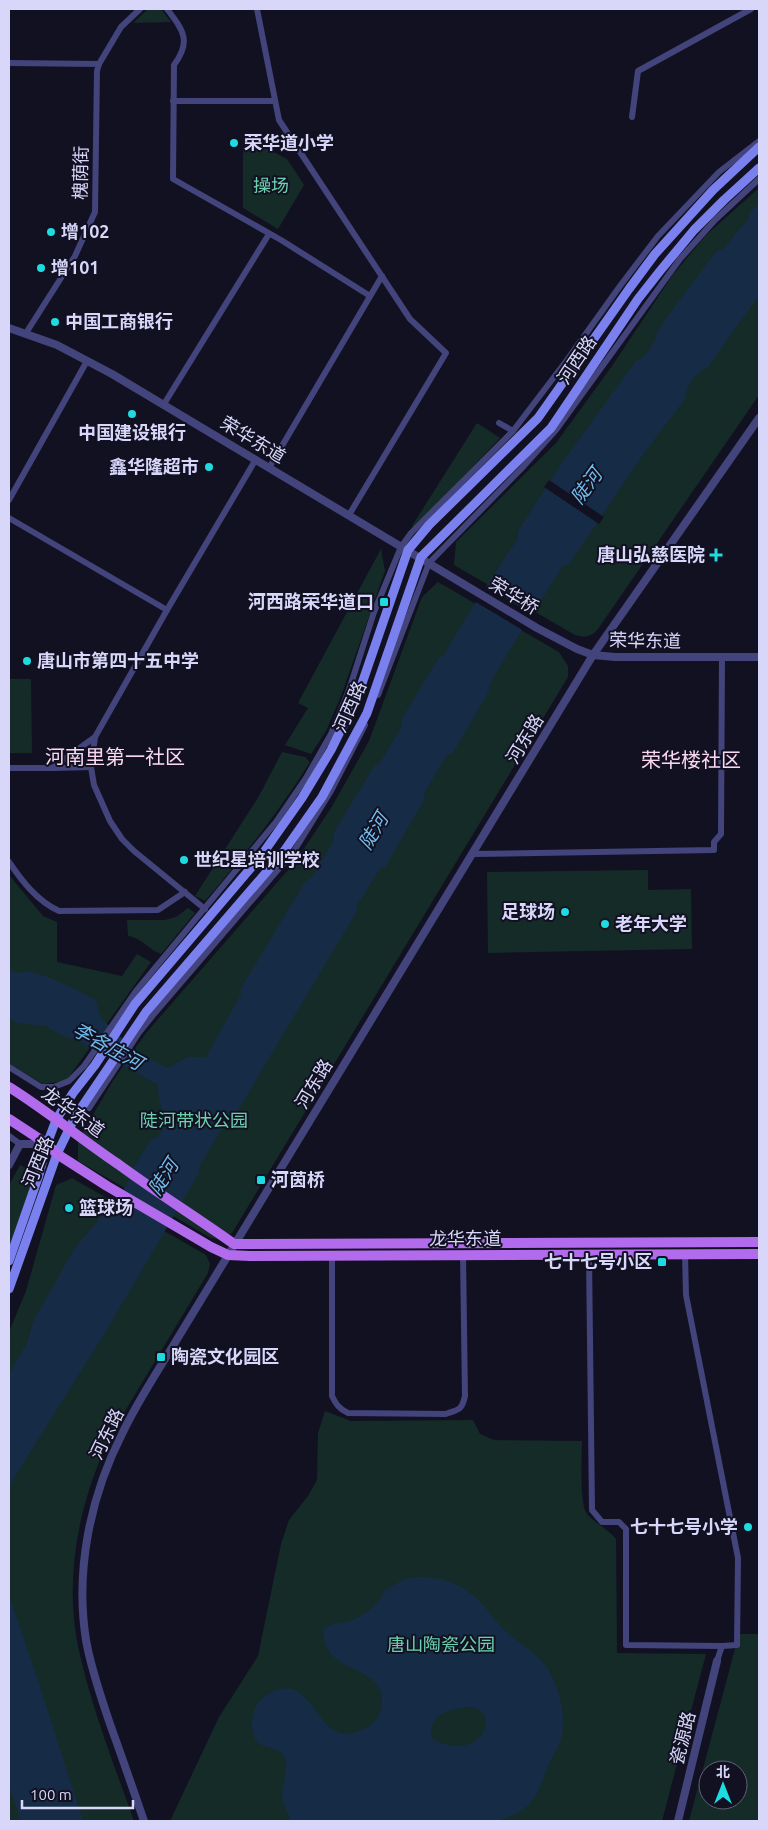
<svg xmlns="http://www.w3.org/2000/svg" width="768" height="1830" font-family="Ubuntu,'Noto Sans SC',sans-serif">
<rect width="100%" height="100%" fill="#121122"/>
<!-- green -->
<g fill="#152b28" fill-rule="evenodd">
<polygon points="148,9 161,9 171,22 133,23"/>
<polygon points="243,149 268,149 287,159 304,185 278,229 243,208"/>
<path d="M759 188V395L598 629C591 637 586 638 575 635L454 565 456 542 556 443 612 366 672 276 705 236Z"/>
<polygon points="477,423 500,438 414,528 412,526"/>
<polygon points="381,549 385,571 341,696 326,731 311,754 285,745 308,708 298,703"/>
<polygon points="438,582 559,652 568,666 568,677 232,1233 221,1239 211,1238 78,1161 78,1140 114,1079 146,1033 295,862 331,808 369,741 422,597"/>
<polygon points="9,679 31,679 32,753 9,753"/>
<path d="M282 752 305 757 310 762C278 813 244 856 205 901L195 896 259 796Z"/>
<polygon points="648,870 648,890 691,889 692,949 488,953 487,872"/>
<polygon points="9,875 43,916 57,922 57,962 122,976 137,954 151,962 66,1081 43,1084 9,1064"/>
<path d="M188 908 195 913 161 954C149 950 141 937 128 936L127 920H165L176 917Z"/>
<polygon points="20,1165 35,1173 9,1252 9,1185"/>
<path d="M72 1178 206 1255 210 1264 208 1273 113 1431C79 1499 62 1580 80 1655 93 1712 115 1767 134 1821H9V1332L26 1291 56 1185Z"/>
<path d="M325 1411 351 1421 473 1420 480 1434 494 1440 582 1441C582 1456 579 1503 587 1514 596 1524 608 1529 616 1539L617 1653 706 1654 662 1821H170L219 1717 258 1656 281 1544 289 1520 308 1496 317 1480 318 1433Z"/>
<path d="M739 1634H759V1821H689ZM708 1770H738V1800H708Z"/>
</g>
<!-- water -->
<g fill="#162c46" fill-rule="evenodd">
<path d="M759 204V290L758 297 707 368C695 372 686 387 685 399L642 456 570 563 563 566 520 633 490 683 489 691 453 753 447 755 424 793 425 798 386 866 380 869 356 907 357 911 235 1115 227 1120 199 1167V1173L106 1331 9 1486V1374L27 1343 33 1322 74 1249 101 1217 107 1215 131 1178V1171L152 1139 157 1138 169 1119 160 1105 157 1084 78 1041 58 1034 46 1026 17 1023 9 1018V969C20 977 20 970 30 972 52 976 76 990 96 1000L100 1017 132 1048 167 1068 188 1057H206L241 994V988L305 882 311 878 334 841V832L375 765 379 764 402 727 401 720 438 659 444 655 473 606 518 538V531L564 460 636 361C647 357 656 341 658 330L708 262 716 252 723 249 749 218 750 212Z"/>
<path d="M417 1577C442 1577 464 1584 481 1603 488 1609 492 1617 498 1623 513 1641 535 1650 548 1669 560 1689 568 1719 560 1742 557 1750 551 1758 548 1766 543 1778 539 1794 530 1803 521 1813 508 1817 497 1821H291C288 1813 281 1801 282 1792 283 1781 289 1770 285 1759 280 1743 259 1752 254 1736 250 1726 252 1712 258 1703 269 1691 287 1682 301 1694 320 1708 327 1744 360 1731 369 1727 376 1723 379 1714 398 1660 318 1679 324 1629 332 1622 340 1624 350 1621 365 1616 375 1606 384 1594L382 1592 405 1579ZM473 1707 483 1712C496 1744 453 1755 432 1738 427 1713 452 1708 473 1707Z"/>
<polygon points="9,1595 40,1686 83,1821 21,1821 9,1785"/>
</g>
<!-- pier -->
<g fill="#121122">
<polygon points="549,480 604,517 599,524 544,487"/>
<polygon points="484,585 534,615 524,631 474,601"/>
</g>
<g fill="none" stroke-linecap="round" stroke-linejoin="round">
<!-- minor -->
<g stroke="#42447b" stroke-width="6">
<path d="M167 9C183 30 192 41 174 65L173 179 281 240 370 296"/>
<polyline points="257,9 279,120 410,319 446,353 349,515"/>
<polyline points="9,63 99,64"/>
<polyline points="173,101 274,101"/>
<polyline points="632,117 638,71 751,9"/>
<polyline points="26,333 75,256 95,212 97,71 99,64 121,27 140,9"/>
<polyline points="164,404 269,234"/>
<polyline points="499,423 513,431"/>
<polyline points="269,468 382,276"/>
<polyline points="9,500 87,361"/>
<polyline points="9,518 167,610"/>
<polyline points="378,695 429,563 522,468 556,430 680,259 715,220 759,179"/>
<polyline points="95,737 91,767 94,785 110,821 122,839 134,851 205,909"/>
<polyline points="9,768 52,768 95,737 167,610 256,459"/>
<polyline points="53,768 91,767"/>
<polyline points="473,854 714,850 714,842 721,834 722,657"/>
<path d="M9 862C22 881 37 901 59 911L158 910 185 892"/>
<polyline points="9,1067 41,1087 54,1087 69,1081 84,1066 136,991 276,822 306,778 331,734 349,690 374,612 401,547 411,533 513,431 567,360 620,286 658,236 719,172 759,141"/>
<polyline points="89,1108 138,1034 154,1014 294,851 331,791 365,725"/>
<polyline points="9,1136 20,1144"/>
<polyline points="685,1254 686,1295 738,1558 737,1645 722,1646"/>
<polyline points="589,1255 592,1510 602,1522 619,1522 626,1529 626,1645 722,1646 717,1661"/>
<path d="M332 1257V1396C336 1404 339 1409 348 1413L445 1414C459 1410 462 1410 465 1396L463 1255"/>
</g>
<!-- tertiary -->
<g stroke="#42447b" stroke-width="8">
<polyline points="9,328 57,345 112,374 537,628 577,649 593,655 615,657 759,657"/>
<polyline points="9,1165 20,1144 47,1144"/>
<path d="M144 1821C133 1789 122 1757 110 1724 101 1697 91 1669 86 1640 75 1571 90 1497 122 1434 138 1400 160 1368 179 1336L593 655 759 418"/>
<polyline points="678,1821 717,1661"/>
</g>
<!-- secondary -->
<g stroke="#7a80ee" stroke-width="9">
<polyline points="9,1261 39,1175 47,1144 56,1120 73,1093 95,1065 135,1004 261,856 302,798 331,750 358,695 408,550 429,525 538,418 629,289 655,254 713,190 759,147"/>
<polyline points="9,1289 57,1154 75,1117 146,1012 282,854 322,797 367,713 421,557 551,428 638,299 660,271 694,230 724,200 759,168"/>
</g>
<!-- primary -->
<g stroke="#b26bec" stroke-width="10">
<path d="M9 1087C46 1110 81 1139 118 1164 156 1192 196 1217 234 1244L759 1242"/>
<polyline points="9,1119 47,1144 57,1154 107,1186 211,1247 228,1255 250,1256 759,1254"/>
</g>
</g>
<!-- markers -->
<g fill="#1ddbdf" stroke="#121122" stroke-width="2">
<circle cx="234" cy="143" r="5"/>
<circle cx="51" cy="232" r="5"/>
<circle cx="41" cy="268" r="5"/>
<circle cx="55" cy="322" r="5"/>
<circle cx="132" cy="414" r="5"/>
<circle cx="209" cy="467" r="5"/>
<path d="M713.5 547.5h5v5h5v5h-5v5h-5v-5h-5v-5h5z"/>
<rect x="379" y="597" width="10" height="10" rx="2.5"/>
<circle cx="27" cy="661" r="5"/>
<circle cx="184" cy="860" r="5"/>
<circle cx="565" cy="912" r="5"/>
<circle cx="605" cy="924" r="5"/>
<rect x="256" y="1175" width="10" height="10" rx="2.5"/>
<circle cx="69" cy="1208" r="5"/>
<rect x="657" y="1257" width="10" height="10" rx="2.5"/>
<rect x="156" y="1352" width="10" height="10" rx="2.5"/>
<circle cx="748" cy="1527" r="5"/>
</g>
<g text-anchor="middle" stroke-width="4" stroke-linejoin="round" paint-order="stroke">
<!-- poi labels -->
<g font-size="18" font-weight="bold" fill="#d8d7fa" stroke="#121122" text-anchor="start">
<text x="244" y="149">荣华道小学</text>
<text x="61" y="238">增102</text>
<text x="51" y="274">增101</text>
<text x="65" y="328">中国工商银行</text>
<text x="132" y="439" text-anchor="middle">中国建设银行</text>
<text x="199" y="473" text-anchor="end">鑫华隆超市</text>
<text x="705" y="561" text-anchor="end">唐山弘慈医院</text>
<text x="374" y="608" text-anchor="end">河西路荣华道口</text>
<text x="37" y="667">唐山市第四十五中学</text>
<text x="194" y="866">世纪星培训学校</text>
<text x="555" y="918" text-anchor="end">足球场</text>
<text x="615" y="930">老年大学</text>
<text x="271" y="1186">河茵桥</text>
<text x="79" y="1214">篮球场</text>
<text x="652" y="1268" text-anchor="end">七十七号小区</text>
<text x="171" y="1363">陶瓷文化园区</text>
<text x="738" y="1533" text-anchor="end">七十七号小学</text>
</g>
<!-- street labels -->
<g font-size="18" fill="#d8d7fa" stroke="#121122">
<text transform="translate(81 173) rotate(-89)" y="6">槐荫街</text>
<text transform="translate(577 360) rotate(-56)" y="6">河西路</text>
<text transform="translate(253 440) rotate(31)" y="6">荣华东道</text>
<text transform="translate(514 596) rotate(31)" y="6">荣华桥</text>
<text transform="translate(645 641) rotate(1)" y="6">荣华东道</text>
<text transform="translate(350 707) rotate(-66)" y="6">河西路</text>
<text transform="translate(525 739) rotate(-59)" y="6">河东路</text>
<text transform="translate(314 1084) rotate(-59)" y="6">河东路</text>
<text transform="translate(73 1112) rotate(36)" y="6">龙华东道</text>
<text transform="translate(38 1162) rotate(-68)" y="6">河西路</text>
<text x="465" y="1245">龙华东道</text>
<text transform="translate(107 1434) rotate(-64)" y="6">河东路</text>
<text transform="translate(683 1738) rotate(-76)" y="6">瓷源路</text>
</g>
<!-- park labels -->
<g font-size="18" fill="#6cd1af" stroke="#121122">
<text x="271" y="192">操场</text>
<text x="194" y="1127">陡河带状公园</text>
<text x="441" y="1651">唐山陶瓷公园</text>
</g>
<!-- water labels -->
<g font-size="19" font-style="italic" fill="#72bded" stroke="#121122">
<text transform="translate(586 486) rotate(-54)" y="7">陡河</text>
<text transform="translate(373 831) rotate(-59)" y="7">陡河</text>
<text transform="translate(108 1046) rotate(29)" y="7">李各庄河</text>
<text transform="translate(163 1177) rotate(-58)" y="7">陡河</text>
</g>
<!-- quarter labels -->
<g font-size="20" fill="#fad8f0" stroke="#121122">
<text x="115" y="764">河南里第一社区</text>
<text x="691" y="767">荣华楼社区</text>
</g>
</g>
<!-- border -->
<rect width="768" height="1830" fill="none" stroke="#d8d7fa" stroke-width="20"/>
<!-- north arrow -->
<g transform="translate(723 1785)"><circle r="24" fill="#121122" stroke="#616078"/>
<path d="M0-4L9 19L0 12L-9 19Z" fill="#1ddbdf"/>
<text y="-8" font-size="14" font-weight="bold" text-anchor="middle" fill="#d8d7fa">北</text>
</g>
<!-- scale -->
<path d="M22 1800v8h111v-8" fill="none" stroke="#d8d7fa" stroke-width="2.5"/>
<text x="30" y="1800" font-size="15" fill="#d8d7fa" stroke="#121122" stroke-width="4" paint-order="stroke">100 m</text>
</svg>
